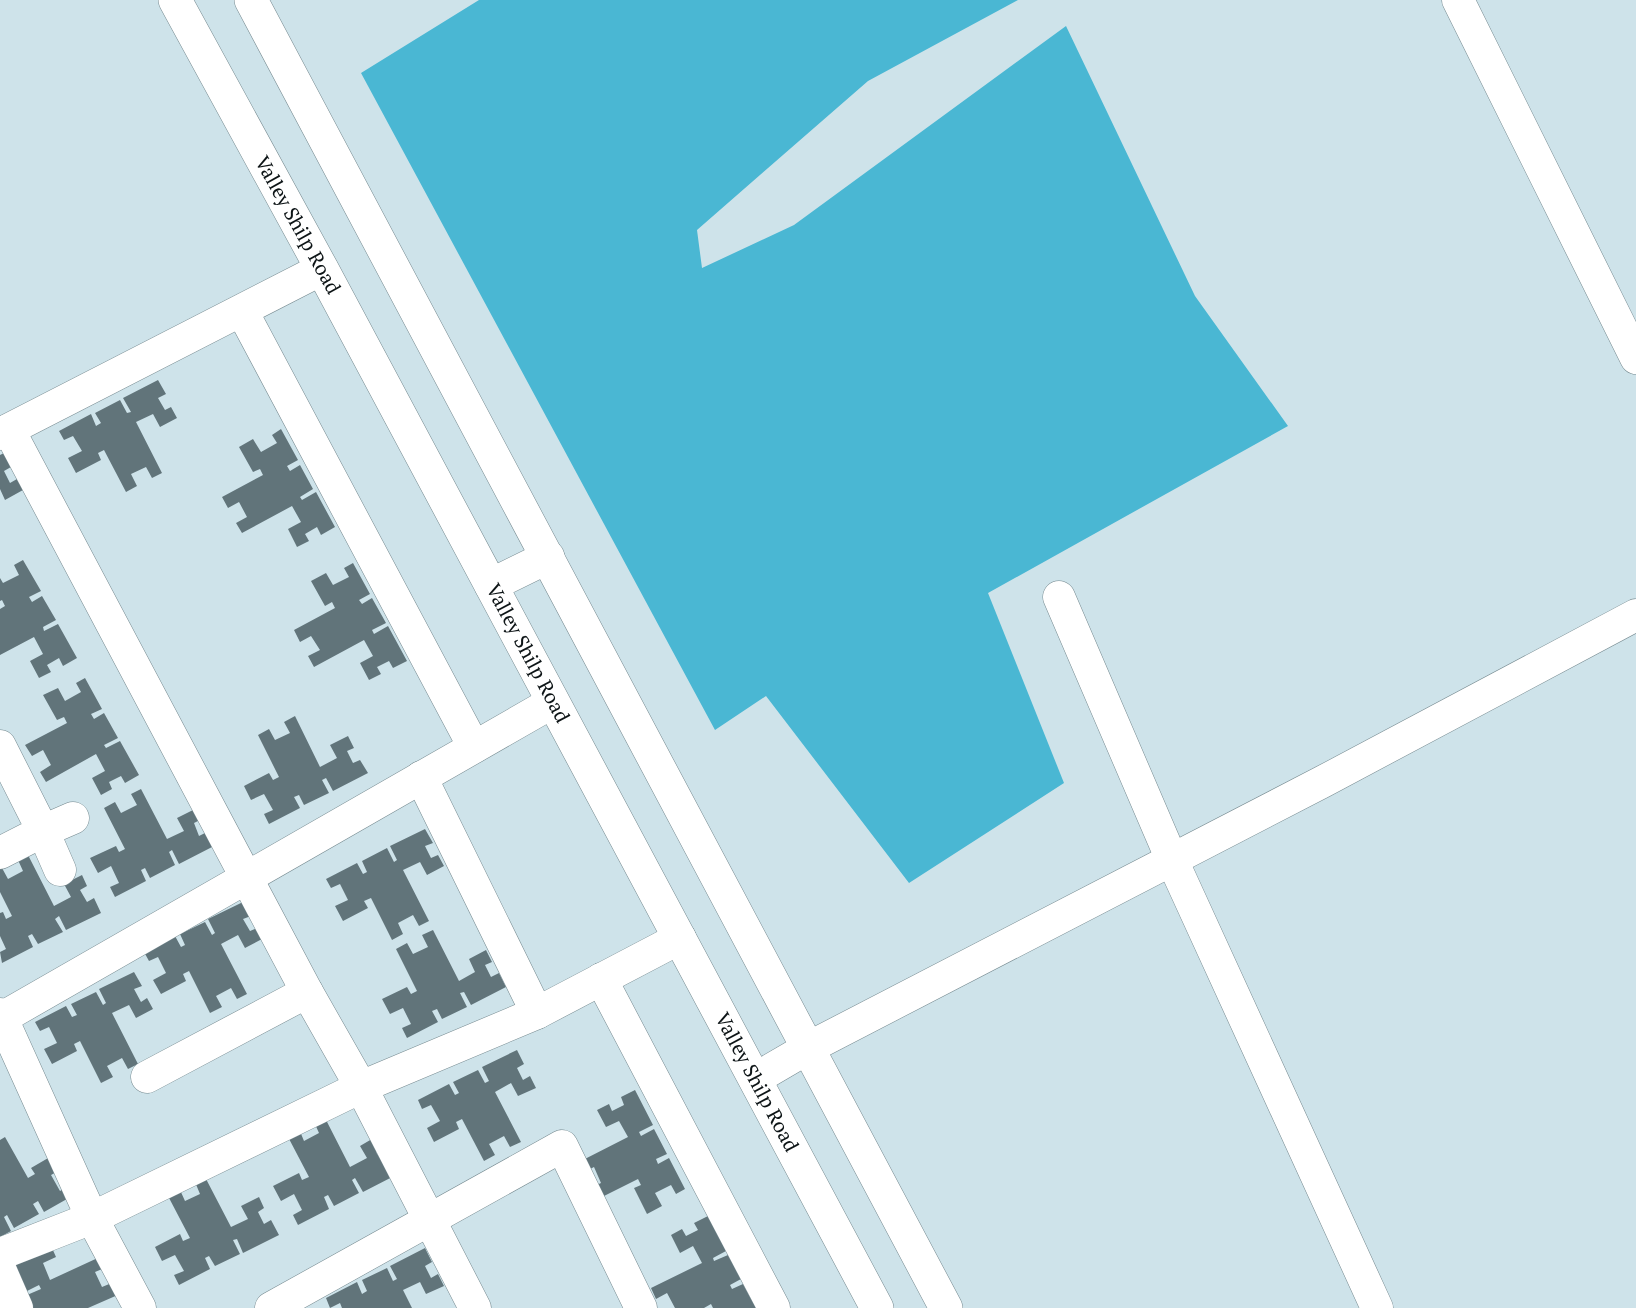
<svg xmlns="http://www.w3.org/2000/svg" width="1636" height="1308" font-family="'PT Serif',serif">
<rect width="100%" height="100%" fill="#cee3ea"/>
<!-- water -->
<polygon fill="#4ab7d3" points="479,0 1018,0 868,81 697,230 702,268 794,225 1066,26 1195,296 1288,426 988,593 1064,783 909,883 766,696 715,730 361,73"/>
<!-- building -->
<g fill="#61747a">
<polygon points="158,380 166,394 158,398 165,410 171,407 177,418 160,427 153,414 136,422 162,473 152,478 146,467 131,474 137,486 126,492 104,450 98,453 101,460 76,473 68,458 82,451 73,436 64,440 59,431 91,414 96,426 101,423 95,413 120,400 127,413 131,412 123,398"/>
<polygon points="281,429 298,460 287,466 290,471 300,465 313,489 300,497 302,500 316,492 335,527 321,535 317,527 305,534 309,541 297,547 288,529 301,522 292,506 242,533 236,523 247,517 239,502 228,508 222,497 263,475 260,469 253,472 239,447 253,439 261,452 277,443 272,435"/>
<polygon points="4,453 11,467 4,471 10,483 17,479 23,490 5,500 0,489 0,455"/>
<polygon points="23,560 41,591 29,597 32,602 42,596 56,620 43,627 44,631 58,624 77,658 63,666 59,658 47,665 51,672 39,678 30,661 43,654 34,637 0,655 0,609 5,606 2,600 0,601 0,578 3,583 19,575 14,565"/>
<polygon points="353,563 370,594 359,600 362,604 372,598 386,623 372,630 374,634 388,626 407,661 393,668 389,661 377,667 381,674 369,680 360,663 373,656 364,640 314,667 308,656 320,650 311,636 300,642 294,630 335,608 332,602 325,606 311,581 326,573 333,585 349,577 344,568"/>
<polygon points="85,678 102,709 91,714 94,719 104,713 118,738 104,745 106,748 120,741 139,775 125,783 121,776 109,782 112,789 101,795 92,778 105,771 96,754 46,782 40,772 51,765 43,750 32,756 25,745 67,723 64,717 57,720 43,695 58,688 65,701 81,692 76,683"/>
<polygon points="295,716 320,767 337,758 330,745 348,736 354,748 347,751 353,763 360,760 368,773 333,791 326,778 322,780 329,793 304,805 299,795 294,797 300,808 269,824 264,814 273,810 264,794 251,800 244,786 269,773 273,780 279,777 258,735 269,729 275,740 290,733 284,722"/>
<polygon points="141,789 167,839 184,831 177,818 195,809 200,820 194,823 199,836 207,832 214,846 179,864 172,850 169,852 175,865 150,878 145,868 141,870 146,881 115,897 110,887 119,883 111,866 98,873 90,858 116,846 119,852 125,849 104,808 115,802 121,813 137,805 131,794"/>
<polygon points="425,829 433,843 425,846 431,858 438,855 444,866 427,875 420,862 403,870 429,921 419,926 413,915 398,923 403,934 392,940 371,898 364,901 368,908 343,921 335,906 348,900 340,884 331,888 326,879 357,863 363,874 367,872 362,861 387,848 394,862 397,860 390,846"/>
<polygon points="28,855 54,906 71,897 64,884 82,875 87,886 80,890 87,902 94,898 101,913 66,930 59,916 55,919 63,932 38,944 32,934 28,936 33,947 2,963 0,952 6,949 0,936 0,913 3,912 6,919 12,916 0,892 0,869 2,868 8,879 23,871 18,860"/>
<polygon points="243,902 251,916 243,919 250,931 257,928 262,939 245,948 238,935 221,944 247,994 237,999 231,988 216,996 222,1007 210,1013 189,971 183,974 186,981 161,994 153,980 166,973 158,957 149,961 144,952 175,936 181,947 185,945 180,934 205,922 212,935 215,933 208,919"/>
<polygon points="433,930 459,981 475,972 469,959 486,950 492,962 485,965 491,977 499,973 506,987 471,1005 464,992 460,993 467,1007 442,1019 437,1009 432,1011 438,1022 407,1038 402,1028 411,1024 403,1008 390,1014 382,999 407,987 411,994 417,991 396,949 407,943 413,954 428,947 422,935"/>
<polygon points="134,972 142,986 134,989 141,1002 147,998 153,1009 136,1018 129,1005 112,1013 138,1064 128,1069 122,1058 107,1066 113,1077 101,1083 80,1041 74,1044 77,1051 52,1064 44,1049 57,1043 49,1027 40,1031 35,1022 66,1006 72,1017 77,1015 71,1004 96,992 103,1005 106,1003 99,989"/>
<polygon points="517,1050 524,1064 517,1068 523,1080 530,1076 536,1088 518,1096 511,1083 495,1092 521,1142 510,1147 504,1136 489,1144 495,1155 484,1161 462,1119 456,1122 459,1129 434,1142 427,1128 440,1121 431,1105 422,1109 418,1100 449,1084 455,1095 459,1093 453,1082 478,1070 485,1083 489,1081 482,1067"/>
<polygon points="635,1090 653,1125 639,1132 641,1136 654,1129 667,1154 656,1159 658,1164 669,1158 685,1189 676,1194 671,1185 655,1193 662,1206 647,1214 634,1188 641,1185 638,1179 596,1200 590,1188 601,1183 594,1167 582,1173 577,1163 628,1137 619,1121 606,1127 597,1110 609,1104 612,1111 624,1105 621,1097"/>
<polygon points="324,1116 350,1167 367,1158 360,1146 377,1136 383,1148 376,1152 383,1163 390,1160 398,1174 363,1192 355,1178 352,1180 359,1193 334,1206 328,1195 324,1197 329,1209 298,1225 293,1215 302,1210 294,1194 281,1201 273,1186 299,1173 302,1180 309,1177 287,1135 299,1129 304,1141 319,1133 314,1122"/>
<polygon points="5,1137 28,1178 35,1174 31,1168 55,1154 64,1168 51,1175 60,1191 69,1186 74,1195 44,1212 38,1201 33,1204 39,1214 14,1228 7,1215 4,1217 11,1231 0,1237 0,1140"/>
<polygon points="205,1177 231,1227 248,1219 241,1206 259,1197 264,1208 258,1212 264,1224 271,1220 279,1235 243,1253 237,1239 233,1240 240,1254 215,1266 209,1256 205,1258 210,1269 179,1285 174,1275 184,1271 175,1255 162,1261 155,1247 180,1234 183,1241 190,1238 168,1196 180,1190 185,1201 200,1194 195,1182"/>
<polygon points="708,1216 726,1251 713,1258 714,1261 728,1255 741,1279 730,1285 732,1289 743,1284 756,1308 713,1308 711,1304 704,1308 675,1308 667,1293 656,1299 651,1288 702,1263 693,1246 680,1253 671,1235 682,1229 686,1236 698,1230 694,1223"/>
<polygon points="48,1239 56,1257 43,1263 50,1280 102,1256 107,1267 95,1272 102,1287 114,1282 120,1294 88,1308 33,1308 27,1295 41,1289 39,1285 25,1292 9,1256"/>
<polygon points="425,1248 432,1262 425,1266 431,1278 438,1274 444,1286 426,1294 420,1282 403,1290 412,1308 342,1308 340,1303 330,1308 326,1298 357,1282 362,1294 367,1291 362,1280 387,1268 393,1281 397,1279 390,1266"/>
</g>
<g fill="none" stroke-linecap="round" stroke-linejoin="round">
<!-- street casing -->
<g stroke="#768a90" stroke-width="33">
<g id="street">
<polyline points="1458,0 1636,358"/>
<polyline points="242,311 474,747"/>
<polyline points="9,430 307,992 361,1087 475,1308"/>
<polyline points="0,434 322,269"/>
<polyline points="1059,597 1172,860 1377,1308"/>
<polyline points="0,746 43,831 0,853"/>
<polyline points="421,777 537,1013"/>
<polyline points="60,870 43,831 73,818"/>
<polyline points="601,979 774,1308"/>
<polyline points="0,1014 92,1218 140,1308"/>
<polyline points="0,1019 553,702"/>
<polyline points="147,1077 307,992"/>
<polyline points="755,1079 808,1048 1324,781 1636,615"/>
<polyline points="0,1254 92,1218 361,1087 537,1013 680,938"/>
<polyline points="0,1269 17,1308"/>
<polyline points="271,1308 562,1146 641,1308"/>
</g>
</g>
<!-- secondary casing -->
<g stroke="#768a90" stroke-width="34">
<g id="secondary">
<polyline points="175,0 322,269 877,1308"/>
<polyline points="251,0 946,1308"/>
<polyline points="491,585 548,557"/>
</g>
</g>
<!-- street -->
<use href="#street" stroke="#fff" stroke-width="32"/>
<!-- secondary -->
<use href="#secondary" stroke="#fff" stroke-width="33"/>
</g>
<g text-anchor="middle" stroke-width="5" stroke-linejoin="round" paint-order="stroke">
<!-- street labels -->
<g font-size="20" fill="#0d1416" stroke="#fff">
<text transform="translate(298 225) rotate(61)" y="7">Valley Shilp Road</text>
<text transform="translate(528 653) rotate(62)" y="7">Valley Shilp Road</text>
<text transform="translate(757 1082) rotate(62)" y="7">Valley Shilp Road</text>
</g>
</g>
</svg>
